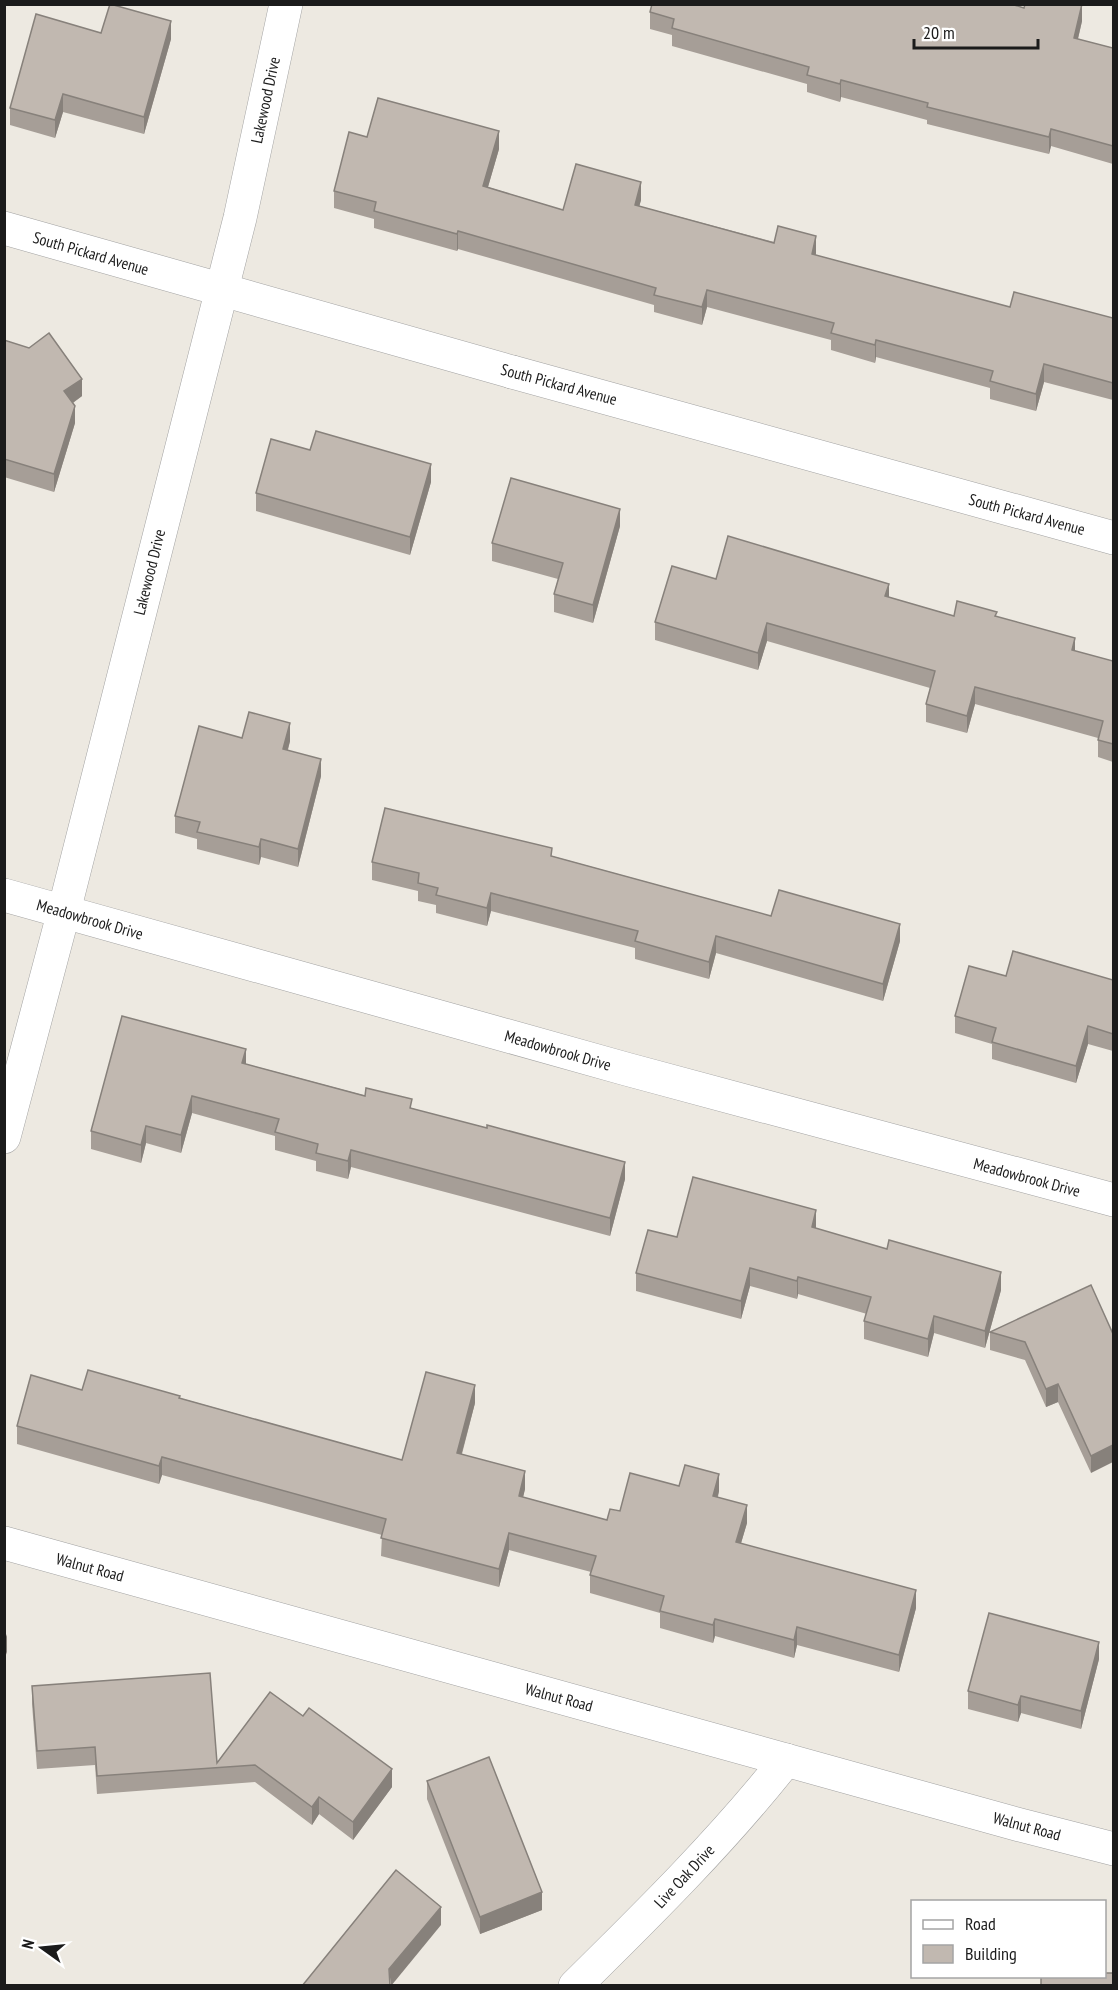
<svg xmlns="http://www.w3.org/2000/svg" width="1118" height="1990" font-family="'PT Sans Narrow',sans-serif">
<rect width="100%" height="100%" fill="#ede9e1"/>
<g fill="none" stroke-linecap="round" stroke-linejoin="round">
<!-- minor casing -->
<g stroke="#a2a2a2" stroke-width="34">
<g id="minor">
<polyline points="512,372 1114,538"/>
<polyline points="4,895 626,1069 1114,1200"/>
<polyline points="4,1137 64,911 240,218 286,4"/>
<polyline points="4,1543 1020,1825 1114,1849"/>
<path d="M575 1986C648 1914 722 1841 786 1760"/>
</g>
</g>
<!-- tertiary casing -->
<g stroke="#a2a2a2" stroke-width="34">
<polyline id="tertiary" points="4,228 512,372"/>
</g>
<!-- minor -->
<use href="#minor" stroke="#fff" stroke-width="33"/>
<!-- tertiary -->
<use href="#tertiary" stroke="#fff" stroke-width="33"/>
</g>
<!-- wall -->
<g fill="#a69e97">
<polygon points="1024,8 1082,21 1078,39 1113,48 1113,164 1051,146 1049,154 927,124 927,120 841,97 840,102 807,92 807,84 672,46 672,35 650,29 650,12"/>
<polygon points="101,33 171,39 144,134 63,112 55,138 10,125 10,108"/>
<polygon points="367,137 499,149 488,187 563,210 641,200 639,206 816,253 816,255 1010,307 1113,318 1113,400 1044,382 1036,411 990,399 990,388 876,357 875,363 831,350 831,340 707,307 702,325 654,312 654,305 458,249 457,251 374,228 374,219 334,208 334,191"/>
<polygon points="4,340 82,396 73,403 75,423 54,492 4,477"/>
<polygon points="310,450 431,482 410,555 256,511 256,493"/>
<polygon points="620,526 593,623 554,612 554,594 558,579 492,561 492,543"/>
<polygon points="889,597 954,616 997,617 1075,651 1113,661 1113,762 1098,757 1098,738 975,704 967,733 926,722 926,704 930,688 767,641 758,670 655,640 655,622"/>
<polygon points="242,738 290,741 288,750 321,776 298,867 261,857 259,865 197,849 197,839 175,833 175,816"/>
<polygon points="552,856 771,916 900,941 883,1001 716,953 709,979 635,959 635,948 491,911 487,926 436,913 436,905 418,901 418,891 372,880 372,862"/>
<polygon points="1006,976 1113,980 1113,1051 1088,1044 1076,1083 992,1059 992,1044 955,1033 955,1016"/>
<polygon points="246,1064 412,1108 625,1179 610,1236 351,1167 348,1179 316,1171 316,1161 275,1150 275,1136 192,1113 181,1153 146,1143 141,1163 91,1149 91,1131"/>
<polygon points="816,1228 1001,1290 985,1348 934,1333 928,1357 864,1339 864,1321 867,1314 798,1294 797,1299 750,1286 741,1319 636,1291 636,1273 677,1237"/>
<polygon points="990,1332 1113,1334 1091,1473 1058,1402 1046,1407 1025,1360 990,1350"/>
<polygon points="82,1390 180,1398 402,1460 475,1403 462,1454 525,1489 523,1497 607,1520 620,1511 679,1486 719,1491 718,1497 747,1523 741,1543 916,1608 899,1672 797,1645 794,1658 715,1636 713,1643 660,1628 660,1613 590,1593 590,1575 591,1572 509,1550 499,1587 381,1556 382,1535 162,1475 159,1484 17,1444 17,1426"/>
<polygon points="1099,1659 1081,1729 1021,1713 1018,1722 968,1709 968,1691"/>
<polygon points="32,1686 217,1763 270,1692 392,1787 353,1840 319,1814 312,1825 255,1782 97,1794 95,1765 37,1769 32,1704"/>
<polygon points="427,1781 542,1910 480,1934 427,1799"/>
</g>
<!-- shaded-wall -->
<g fill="#87817b">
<polygon points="1082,4 1082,21 1074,55 1074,38"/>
<polygon points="171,21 171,39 144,134 144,117"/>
<polygon points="841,80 841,97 840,102 840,84"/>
<polygon points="63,94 63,112 55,138 55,120"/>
<polygon points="1051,129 1051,146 1049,154 1049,137"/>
<polygon points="499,131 499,149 483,204 483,186"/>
<polygon points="641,182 641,200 635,223 635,205"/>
<polygon points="458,231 458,249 457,251 457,234"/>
<polygon points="816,236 816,253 812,271 812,254"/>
<polygon points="707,290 707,307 702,325 702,307"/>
<polygon points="876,340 876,357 875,363 875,345"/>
<polygon points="1044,364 1044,382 1036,411 1036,394"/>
<polygon points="82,379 82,396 64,409 64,391"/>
<polygon points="75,406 75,423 54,492 54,474"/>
<polygon points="431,464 431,482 410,555 410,537"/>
<polygon points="620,509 620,526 593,623 593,605"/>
<polygon points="889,584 889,601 885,596"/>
<polygon points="767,623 767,641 758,670 758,653"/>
<polygon points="1075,638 1075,655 1072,650"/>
<polygon points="975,687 975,704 967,733 967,716"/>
<polygon points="290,723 290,741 283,766 283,749"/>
<polygon points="321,759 321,776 298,867 298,849"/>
<polygon points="261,839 261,857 259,865 259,847"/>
<polygon points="491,893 491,911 487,926 487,908"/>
<polygon points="900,924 900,941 883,1001 883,984"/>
<polygon points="716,936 716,953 709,979 709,962"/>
<polygon points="1088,1026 1088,1044 1076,1083 1076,1066"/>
<polygon points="246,1049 246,1067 242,1063"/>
<polygon points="192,1096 192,1113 181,1153 181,1135"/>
<polygon points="146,1126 146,1143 141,1163 141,1145"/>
<polygon points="351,1150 351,1167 348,1179 348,1161"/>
<polygon points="625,1162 625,1179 610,1236 610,1218"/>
<polygon points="816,1210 816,1228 812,1244 812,1227"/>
<polygon points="750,1268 750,1286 741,1319 741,1301"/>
<polygon points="1001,1272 1001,1290 985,1348 985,1331"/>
<polygon points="798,1277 798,1294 797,1299 797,1281"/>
<polygon points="934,1316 934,1333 928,1357 928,1339"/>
<polygon points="1058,1384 1058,1402 1046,1407 1046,1389"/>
<polygon points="475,1385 475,1403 457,1471 457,1453"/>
<polygon points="1113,1445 1113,1462 1091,1473 1091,1456"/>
<polygon points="162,1457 162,1475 159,1484 159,1466"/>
<polygon points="525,1471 525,1489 519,1514 519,1496"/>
<polygon points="719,1474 719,1491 713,1514 713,1496"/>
<polygon points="747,1505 747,1523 736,1560 736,1542"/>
<polygon points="509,1533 509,1550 499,1587 499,1569"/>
<polygon points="916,1590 916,1608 899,1672 899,1655"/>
<polygon points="715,1619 715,1636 713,1643 713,1625"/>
<polygon points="797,1627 797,1645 794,1658 794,1640"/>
<polygon points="7,1634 7,1652 4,1660 4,1642"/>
<polygon points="1099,1642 1099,1659 1081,1729 1081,1711"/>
<polygon points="1021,1696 1021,1713 1018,1722 1018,1705"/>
<polygon points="392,1769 392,1787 353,1840 353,1822"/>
<polygon points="319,1797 319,1814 312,1825 312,1807"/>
<polygon points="542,1892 542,1910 480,1934 480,1917"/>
<polygon points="441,1907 441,1925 391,1986 389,1969"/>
</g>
<!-- building -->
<g fill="#c1b8b0" stroke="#87817b" stroke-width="1.5">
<polygon points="110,4 171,21 144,117 63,94 55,120 10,108 36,14 101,33"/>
<polygon points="652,4 1011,4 1024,8 1025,4 1082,4 1074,38 1113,48 1113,146 1051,129 1049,137 927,107 928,103 841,80 840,84 807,75 809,67 672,28 674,19 650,12"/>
<polygon points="378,98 499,131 483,186 563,210 576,164 641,182 635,205 774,243 778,226 816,236 812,254 1010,307 1014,292 1113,318 1113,383 1044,364 1036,394 990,381 993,371 876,340 875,345 831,333 834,323 707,290 702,307 654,295 656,288 458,231 457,234 374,211 376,202 334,191 349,132 367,137"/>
<polygon points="49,333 82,379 64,391 75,406 54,474 4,459 4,340 29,348"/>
<polygon points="316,431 431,464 410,537 256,493 271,439 310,450"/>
<polygon points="511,478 620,509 593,605 554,594 563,563 492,543"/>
<polygon points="728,536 889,584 885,596 954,616 957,601 997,612 995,616 1075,638 1072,650 1113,661 1113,744 1098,740 1103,721 975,687 967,716 926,704 935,671 767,623 758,653 655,622 672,566 716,579"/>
<polygon points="249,712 290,723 283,749 321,759 298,849 261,839 259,847 197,832 200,822 175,816 199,726 242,738"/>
<polygon points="385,808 552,848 551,856 771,916 779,890 900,924 883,984 716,936 709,962 635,941 638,931 491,893 487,908 436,895 438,888 418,883 419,873 372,862"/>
<polygon points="1013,951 1113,980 1113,1034 1088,1026 1076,1066 992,1042 996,1028 955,1016 969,966 1006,976"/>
<polygon points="122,1016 246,1049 242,1063 365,1096 366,1088 412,1099 410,1108 487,1128 487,1125 625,1162 610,1218 351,1150 348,1161 316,1153 318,1144 275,1132 279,1119 192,1096 181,1135 146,1126 141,1145 91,1131"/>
<polygon points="693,1177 816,1210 812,1227 887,1249 889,1240 1001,1272 985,1331 934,1316 928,1339 864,1321 871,1297 798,1277 797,1281 750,1268 741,1301 636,1273 648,1230 677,1237"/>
<polygon points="1091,1285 1113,1334 1113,1445 1091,1456 1058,1384 1046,1389 1025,1342 990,1332"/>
<polygon points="88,1370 180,1396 179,1398 402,1460 426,1372 475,1385 457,1453 525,1471 519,1496 607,1520 610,1509 620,1511 630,1473 679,1486 685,1465 719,1474 713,1496 747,1505 736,1542 916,1590 899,1655 797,1627 794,1640 715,1619 713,1625 660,1611 664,1596 590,1575 596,1556 509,1533 499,1569 381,1538 386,1519 162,1457 159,1466 17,1426 31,1375 82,1390"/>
<polygon points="989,1613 1099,1642 1081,1711 1021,1696 1018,1705 968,1691"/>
<polygon points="210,1673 217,1763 270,1692 303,1716 309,1708 392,1769 353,1822 319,1797 312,1807 255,1765 97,1776 95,1747 37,1751 32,1686"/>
<polygon points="489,1757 542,1892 480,1917 427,1781"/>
<polygon points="396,1870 441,1907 389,1969 390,1986 302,1986"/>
<polygon points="1104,1973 1113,1973 1113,1986 1041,1986 1041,1977 1104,1977"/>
</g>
<g text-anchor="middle" stroke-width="6" stroke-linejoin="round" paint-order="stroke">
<!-- street labels -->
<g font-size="16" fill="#1b1b1b" stroke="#fff">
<text transform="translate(265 100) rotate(-78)" y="6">Lakewood Drive</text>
<text transform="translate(91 253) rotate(16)" y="6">South Pickard Avenue</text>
<text transform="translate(559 384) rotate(15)" y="6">South Pickard Avenue</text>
<text transform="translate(1027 514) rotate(15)" y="6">South Pickard Avenue</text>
<text transform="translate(149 572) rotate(-76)" y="6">Lakewood Drive</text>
<text transform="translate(90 919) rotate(16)" y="6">Meadowbrook Drive</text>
<text transform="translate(558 1050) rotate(16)" y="6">Meadowbrook Drive</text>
<text transform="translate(1027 1177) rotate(15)" y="6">Meadowbrook Drive</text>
<text transform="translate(90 1567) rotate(15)" y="6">Walnut Road</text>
<text transform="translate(559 1697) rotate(15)" y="6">Walnut Road</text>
<text transform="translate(1027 1826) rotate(15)" y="6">Walnut Road</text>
<text transform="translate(684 1876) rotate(-47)" y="6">Live Oak Drive</text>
</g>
</g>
<!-- border -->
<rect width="1118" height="1990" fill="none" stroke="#1b1b1b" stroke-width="12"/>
<!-- legend -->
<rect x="911" y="1900" width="195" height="78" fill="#ffffff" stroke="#a4a4a4" stroke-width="1.5"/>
<rect x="923" y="1920" width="30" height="9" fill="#ffffff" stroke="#a4a4a4" stroke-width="1.5"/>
<text x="965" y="1930" font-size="18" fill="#1b1b1b">Road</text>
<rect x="923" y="1945" width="30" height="18" fill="#c1b8b0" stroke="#a4a4a4" stroke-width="1.5"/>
<text x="965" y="1960" font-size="18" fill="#1b1b1b">Building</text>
<!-- north arrow -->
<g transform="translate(42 1948) rotate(285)" stroke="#ffffff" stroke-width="4.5" paint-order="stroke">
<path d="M0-4.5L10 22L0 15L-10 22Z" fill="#1b1b1b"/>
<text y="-9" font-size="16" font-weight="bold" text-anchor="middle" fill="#1b1b1b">N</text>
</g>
<!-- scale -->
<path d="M914 39v9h124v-9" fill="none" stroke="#1b1b1b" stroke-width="3"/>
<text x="923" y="39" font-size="18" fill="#1b1b1b" stroke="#ffffff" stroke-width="4.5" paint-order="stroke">20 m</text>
</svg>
